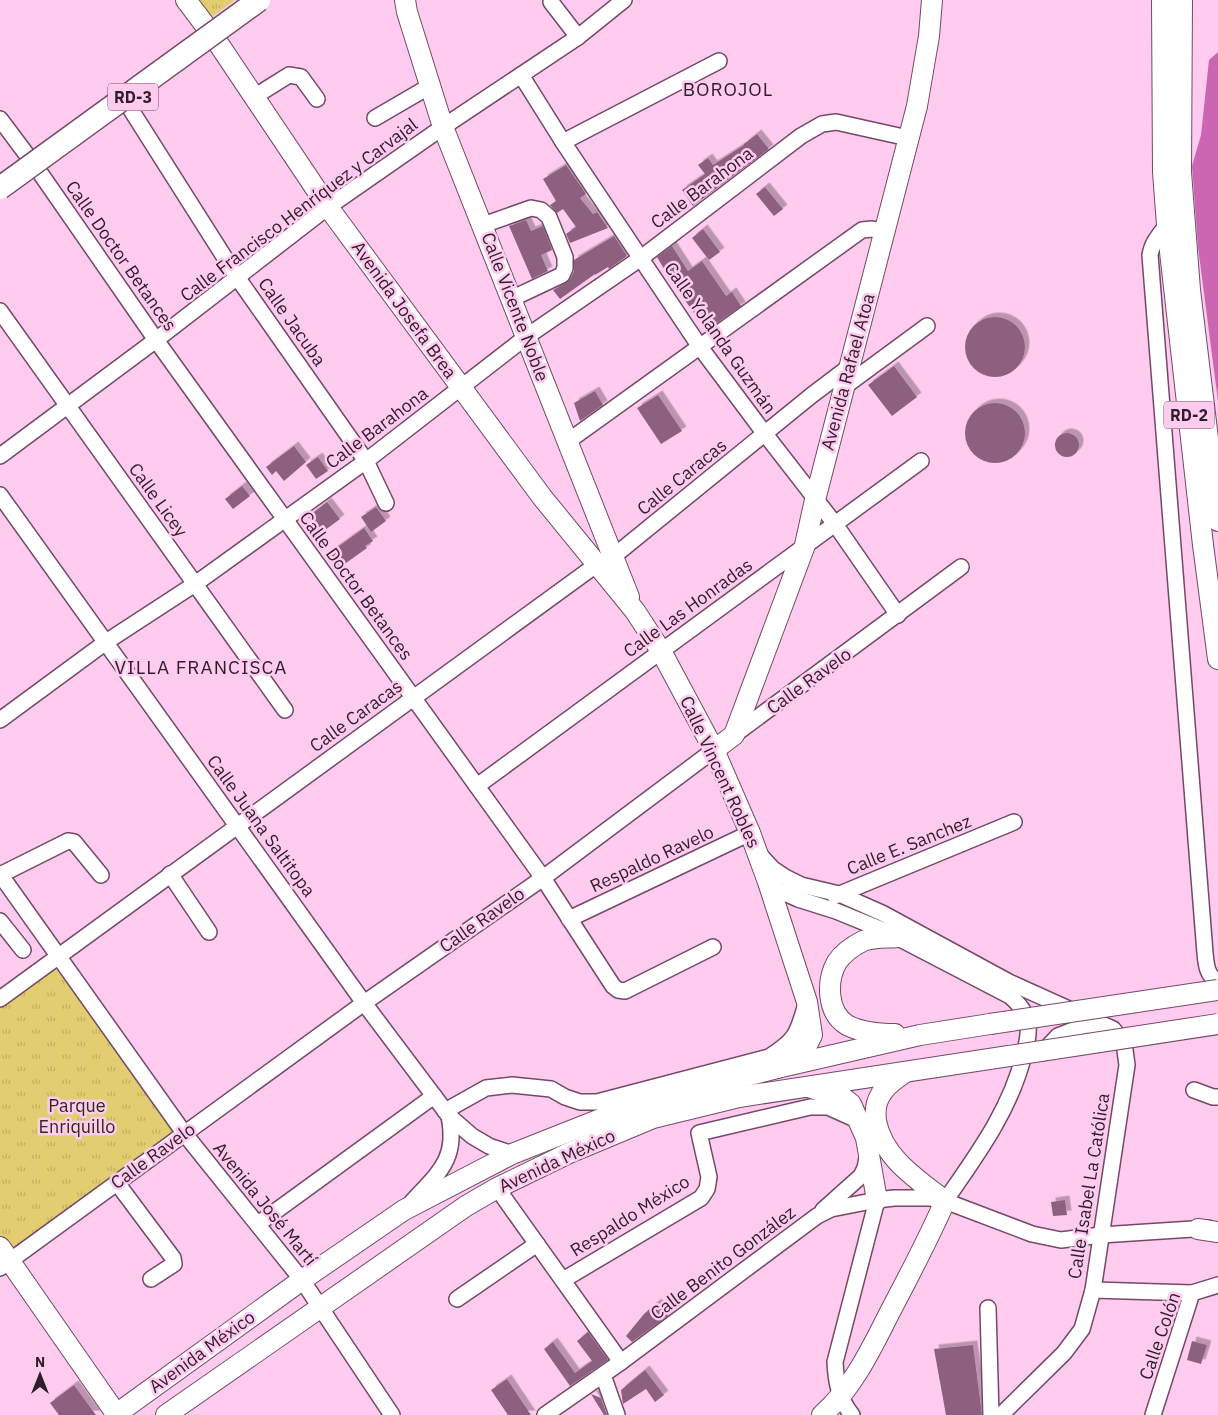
<svg xmlns="http://www.w3.org/2000/svg" width="1218" height="1415" font-family="'IBM Plex Sans',sans-serif">
<defs>
<pattern id="park-tufts" width="24" height="20" patternUnits="userSpaceOnUse" patternTransform="scale(1.25)"><rect width="24" height="20" fill="#e2ce70"/><path d="M3 7l-1-3M5 7V3M7 7l1-3M15 17l-1-3M17 17v-4M19 17l1-3" fill="none" stroke="#c2b061"/></pattern>
<filter id="shadow"><feDropShadow dx="4.5" dy="-4.5" stdDeviation="0" flood-color="#0004"/></filter>
</defs>
<rect width="100%" height="100%" fill="#ffcbef"/>
<!-- park -->
<g fill="url(#park-tufts)">
<polygon points="191,0 235,0 209,19"/>
<polygon points="58,956 184,1133 10,1261 0,1247 0,999"/>
</g>
<!-- water -->
<polygon fill="#cc66b3" points="1218,52 1218,401 1198,247 1192,166 1201,135 1209,60"/>
<!-- building -->
<g fill="#8d6080" filter="url(#shadow)">
<polygon points="757,134 769,149 693,206 682,190 705,174 698,165 708,158 713,165 744,145 744,144"/>
<polygon points="566,165 586,194 580,198 593,214 597,212 608,228 570,243 566,234 576,227 563,209 557,213 550,205 556,201 543,179"/>
<polygon points="765,187 783,209 774,216 756,194"/>
<polygon points="526,220 531,231 543,226 552,250 541,255 548,271 532,279 509,226"/>
<polygon points="703,229 720,252 709,260 692,238"/>
<polygon points="614,236 627,256 609,269 608,267 595,275 595,274 560,299 553,290 566,283 570,279 574,271 574,260"/>
<polygon points="672,246 688,271 702,261 726,296 732,292 741,306 708,329 696,311 694,313 672,282 657,257"/>
<circle cx="995" cy="347" r="30"/>
<polygon points="894,366 917,397 892,416 868,385"/>
<polygon points="595,391 603,405 580,421 574,403"/>
<polygon points="658,395 682,431 661,444 637,408"/>
<circle cx="995" cy="433" r="30"/>
<circle cx="1067" cy="445" r="12"/>
<polygon points="294,446 306,462 284,481 276,471 272,475 266,467"/>
<polygon points="318,457 328,471 316,479 306,465"/>
<polygon points="242,486 250,496 233,509 225,499"/>
<polygon points="327,502 340,519 321,533 308,517"/>
<polygon points="376,507 386,521 371,532 361,517"/>
<polygon points="364,528 373,541 365,546 367,548 339,568 328,554"/>
<polygon points="1065,1200 1067,1215 1053,1216 1051,1202"/>
<polygon points="657,1303 668,1316 632,1342 626,1336 644,1314"/>
<polygon points="588,1332 608,1360 570,1386 544,1349 553,1342 575,1373 592,1361 577,1341"/>
<polygon points="1192,1341 1207,1345 1201,1364 1187,1360"/>
<polygon points="973,1345 982,1415 946,1415 934,1349"/>
<polygon points="645,1370 664,1395 655,1402 646,1389 623,1404 621,1390"/>
<polygon points="507,1379 531,1415 508,1415 491,1390"/>
<polygon points="74,1385 96,1415 59,1415 50,1403"/>
<polygon points="591,1394 601,1398 607,1415 604,1415"/>
</g>
<g fill="none" stroke-linecap="round" stroke-linejoin="round">
<!-- minor casing -->
<g stroke="#744968" stroke-width="18">
<g id="minor">
<polyline points="551,2 578,37"/>
<polyline points="521,75 563,142 700,347 765,434 835,524 898,615"/>
<polyline points="254,97 289,75 301,77 317,99"/>
<polyline points="126,102 237,277 366,461 386,503"/>
<polyline points="375,118 430,86"/>
<polyline points="0,119 36,167 156,340 543,878 613,986 618,990 625,991 713,947"/>
<polyline points="563,142 719,61"/>
<polyline points="483,225 531,208 541,210 549,217 565,257 565,268 562,275 511,299"/>
<path d="M1167 225C1159 235 1152 243 1150 255L1205 953C1206 964 1207 977 1218 981"/>
<polyline points="0,311 285,710"/>
<polyline points="844,387 927,326"/>
<polyline points="567,442 862,230 872,229 884,232"/>
<polyline points="0,456 156,340 328,207 443,127 578,37 624,0"/>
<polyline points="0,495 364,1003 449,1116 472,1136 489,1146 512,1154"/>
<polyline points="0,720 106,642 195,584 366,461 526,337 641,258 801,136 822,124 836,122 908,138"/>
<polyline points="734,735 961,567"/>
<polyline points="477,786 921,461"/>
<polyline points="761,856 773,869 785,877 801,885 839,894 882,913 1009,982 1113,1029 1124,1043 1127,1065 1093,1290 1082,1329 1064,1353 1001,1415"/>
<polyline points="0,874 184,1133 302,1280 392,1415"/>
<polyline points="170,874 209,932"/>
<polyline points="0,875 68,841 74,842 101,875"/>
<path d="M768 882 778 890 798 899 836 911 885 931 1010 996C1019 1004 1026 1012 1028 1024 1029 1034 1027 1044 1024 1054 1011 1109 977 1155 945 1201"/>
<polyline points="835,896 1014,822"/>
<polyline points="569,919 750,833"/>
<polyline points="0,921 23,950"/>
<polyline points="0,999 596,565 614,556 812,395 849,367"/>
<polyline points="1042,1053 1058,1036 1086,1025 1102,1027"/>
<polyline points="1194,1090 1213,1097 1218,1097"/>
<path d="M445 1111 486 1088 512 1085 551 1089 565 1097 580 1102H597L769 1057C797 1039 797 1034 806 1004"/>
<polyline points="117,1183 173,1258 174,1264 151,1279"/>
<polyline points="497,1188 621,1362"/>
<path d="M411 1203C438 1173 458 1160 449 1116"/>
<polyline points="823,1210 861,1176 865,1168 868,1153"/>
<polyline points="258,1224 434,1096"/>
<polyline points="0,1268 364,1003 543,878 714,750"/>
<polyline points="563,1280 701,1198 707,1189 709,1177 699,1133 810,1107 828,1107 857,1120"/>
<polyline points="1093,1290 1192,1293"/>
<polyline points="457,1299 537,1244"/>
<polyline points="988,1308 991,1415"/>
<polyline points="603,1375 617,1415"/>
<polyline points="545,1415 621,1362 817,1216 831,1209 877,1200 894,1198 929,1198 945,1201 1032,1234 1061,1240 1101,1235 1208,1228"/>
<path d="M852 1415C839 1399 836 1382 835 1362L877 1200"/>
<polyline points="1153,1415 1192,1293 1218,1285"/>
</g>
</g>
<!-- major casing -->
<g stroke="#744968" stroke-width="22">
<g id="major">
<polyline points="186,0 214,37 328,207 542,497 635,611 661,651 714,750 750,833 768,882 807,1002 812,1035 807,1045 802,1051 777,1068"/>
<polyline points="405,0 407,12 443,127 629,597"/>
<polyline points="1162,0 1163,172 1167,225 1203,545 1218,659"/>
<polyline points="1182,0 1181,172 1190,290 1218,521"/>
<polyline points="714,750 734,735 805,545 815,500 917,106 929,36 932,0"/>
<path d="M895 1034C879 1034 862 1033 847 1025 827 1013 826 981 837 962 843 953 853 946 863 941 872 937 887 938 898 937"/>
<polyline points="811,1088 842,1097 851,1104 866,1138 877,1200"/>
<polyline points="1198,1229 1218,1232"/>
<polyline points="0,1247 117,1415"/>
<polyline points="115,1415 302,1280 404,1210 512,1154 636,1105 777,1068 920,1035 990,1024"/>
<polyline points="166,1415 466,1206 497,1188 569,1153 653,1118 739,1097 1009,1056"/>
<path d="M822 1415C854 1387 872 1347 891 1310 910 1274 929 1238 945 1201 917 1179 883 1158 876 1121 875 1112 875 1104 880 1096 885 1085 896 1079 905 1072"/>
</g>
</g>
<!-- minor -->
<use href="#minor" stroke="#fff" stroke-width="15"/>
<!-- major -->
<use href="#major" stroke="#fff" stroke-width="20"/>
<!-- major-bridge casing -->
<g stroke="#744968" stroke-width="22" stroke-linecap="butt">
<g id="major-bridge">
<polyline points="990,1024 1218,990"/>
<polyline points="1009,1056 1218,1024"/>
</g>
</g>
<!-- highway-bridge casing -->
<g stroke="#744968" stroke-width="25" stroke-linecap="butt">
<polyline id="highway-bridge" points="0,188 259,0"/>
</g>
<!-- major-bridge -->
<use href="#major-bridge" stroke="#fff" stroke-width="20"/>
<!-- highway-bridge -->
<use href="#highway-bridge" stroke="#fff" stroke-width="22"/>
</g>
<g text-anchor="middle" stroke-width="5" stroke-linejoin="round" paint-order="stroke">
<!-- shield labels -->
<g fill="#ffcbef" stroke="#6e5166" stroke-width="1">
<rect x="108" y="83.5" width="50" height="27" rx="4"/>
<rect x="1164" y="401.5" width="50" height="27" rx="4"/>
</g>
<g font-size="16" font-weight="bold" fill="#301d2b">
<text x="133" y="103">RD-3</text>
<text x="1189" y="421">RD-2</text>
</g>
<!-- street labels -->
<g font-size="18" fill="#301d2b" stroke="#ffcbef">
<text transform="translate(702 188) rotate(-37)" y="6">Calle Barahona</text>
<text transform="translate(299 210) rotate(-37)" y="6">Calle Francisco Henríquez y Carvajal</text>
<text transform="translate(121 256) rotate(55)" y="6">Calle Doctor Betances</text>
<text transform="translate(515 307) rotate(69)" y="6">Calle Vicente Noble</text>
<text transform="translate(404 310) rotate(54)" y="6">Avenida Josefa Brea</text>
<text transform="translate(292 322) rotate(55)" y="6">Calle Jacuba</text>
<text transform="translate(720 338) rotate(55)" y="6">Calle Yolanda Guzmán</text>
<text transform="translate(848 372) rotate(-75)" y="6">Avenida Rafael Atoa</text>
<text transform="translate(377 428) rotate(-37)" y="6">Calle Barahona</text>
<text transform="translate(682 477) rotate(-39)" y="6">Calle Caracas</text>
<text transform="translate(158 500) rotate(54)" y="6">Calle Licey</text>
<text transform="translate(356 586) rotate(54)" y="6">Calle Doctor Betances</text>
<text transform="translate(688 608) rotate(-36)" y="6">Calle Las Honradas</text>
<text transform="translate(809 681) rotate(-36)" y="6">Calle Ravelo</text>
<text transform="translate(356 716) rotate(-36)" y="6">Calle Caracas</text>
<text transform="translate(720 772) rotate(65)" y="6">Calle Vincent Robles</text>
<text transform="translate(261 826) rotate(54)" y="6">Calle Juana Saltitopa</text>
<text transform="translate(909 845) rotate(-22)" y="6">Calle E. Sanchez</text>
<text transform="translate(652 859) rotate(-25)" y="6">Respaldo Ravelo</text>
<text transform="translate(482 920) rotate(-35)" y="6">Calle Ravelo</text>
<text transform="translate(153 1156) rotate(-36)" y="6">Calle Ravelo</text>
<text transform="translate(557 1161) rotate(-25)" y="6">Avenida México</text>
<text transform="translate(1089 1186) rotate(-81)" y="6">Calle Isabel La Católica</text>
<text transform="translate(265 1204) rotate(51)" y="6">Avenida José Martí</text>
<text transform="translate(630 1216) rotate(-32)" y="6">Respaldo México</text>
<text transform="translate(723 1263) rotate(-37)" y="6">Calle Benito González</text>
<text transform="translate(1160 1336) rotate(-71)" y="6">Calle Colón</text>
<text transform="translate(202 1352) rotate(-36)" y="6">Avenida México</text>
</g>
<!-- park labels -->
<g font-size="18" fill="#302b14" stroke="#ffcbef">
<text x="77" y="1112">Parque<tspan x="77" dy="21">Enriquillo</tspan></text>
</g>
<!-- neighbourhood labels -->
<g font-size="19" letter-spacing="1" fill="#301d2b" stroke="#ffcbef">
<text x="728" y="96">BOROJOL</text>
<text x="201" y="674">VILLA FRANCISCA</text>
</g>
</g>
<!-- north arrow -->
<g transform="translate(40 1375)" stroke="#ffcbef" stroke-width="4" paint-order="stroke">
<path d="M0-4L9 19L0 12L-9 19Z" fill="#301d2b"/>
<text y="-8" font-size="14" font-weight="bold" text-anchor="middle" fill="#301d2b">N</text>
</g>
</svg>
